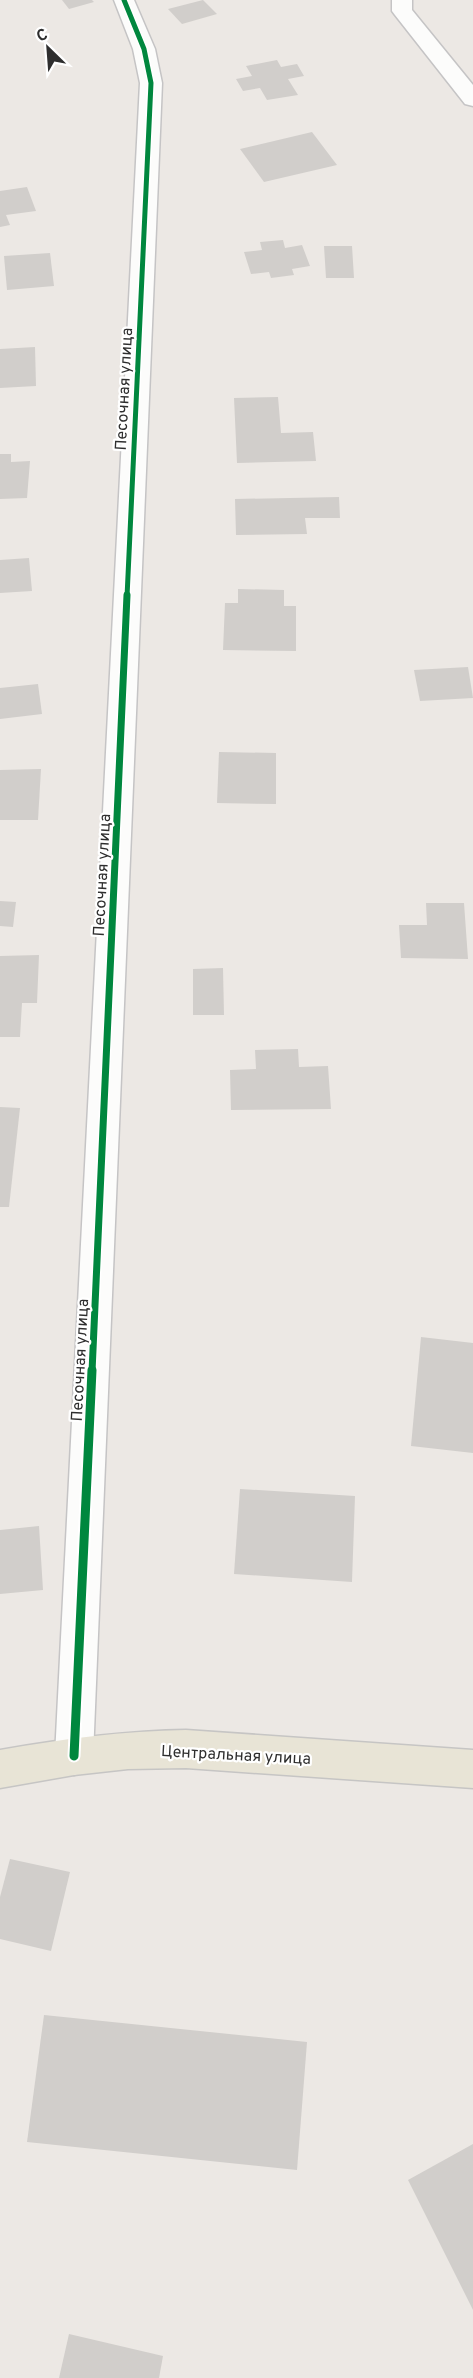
<svg xmlns="http://www.w3.org/2000/svg" width="473" height="2378" font-family="Overpass,sans-serif">
<rect width="100%" height="100%" fill="#ece8e4"/>
<!-- building -->
<g fill="#d1cecb">
<polygon points="62,0 92,0 94,2 69,9"/>
<polygon points="203,0 217,14 182,24 168,9"/>
<polygon points="277,60 281,67 297,64 304,76 288,79 298,95 267,100 260,88 243,91 236,79 252,76 246,66"/>
<polygon points="312,132 337,165 264,182 240,149"/>
<polygon points="27,187 36,211 6,215 10,225 0,227 0,191"/>
<polygon points="283,240 285,248 302,245 310,266 292,269 294,275 271,278 269,272 251,274 244,252 262,250 260,242"/>
<polygon points="324,246 352,246 354,278 326,278"/>
<polygon points="50,253 54,286 7,290 4,256"/>
<polygon points="35,347 36,386 0,388 0,349"/>
<polygon points="278,397 281,433 313,432 316,461 237,463 234,398"/>
<polygon points="0,454 11,454 11,462 30,461 27,498 0,499"/>
<polygon points="339,497 340,518 305,518 307,534 236,535 235,499"/>
<polygon points="29,558 32,591 0,593 0,560"/>
<polygon points="238,589 284,590 284,606 296,606 296,651 223,650 225,603 238,603"/>
<polygon points="468,667 473,698 420,701 414,670"/>
<polygon points="38,684 42,714 0,719 0,688"/>
<polygon points="219,752 276,753 276,804 217,803"/>
<polygon points="41,769 38,820 0,820 0,770"/>
<polygon points="0,901 16,902 13,927 0,926"/>
<polygon points="426,903 464,903 468,959 401,958 399,925 427,925"/>
<polygon points="39,955 37,1003 22,1003 20,1037 0,1037 0,956"/>
<polygon points="223,968 224,1015 193,1015 193,969"/>
<polygon points="298,1049 299,1067 328,1066 331,1109 231,1110 230,1070 256,1069 255,1050"/>
<polygon points="0,1107 20,1108 9,1207 0,1207"/>
<polygon points="421,1337 473,1343 473,1453 411,1446"/>
<polygon points="240,1489 355,1496 352,1582 234,1574"/>
<polygon points="39,1526 43,1590 0,1594 0,1530"/>
<polygon points="10,1859 70,1872 51,1951 0,1939 0,1897"/>
<polygon points="44,2015 307,2042 297,2170 27,2142"/>
<polygon points="473,2144 473,2310 408,2180"/>
<polygon points="69,2334 163,2356 159,2378 59,2378"/>
</g>
<g fill="none" stroke-linecap="round" stroke-linejoin="round">
<!-- minor casing -->
<g stroke="#c5c4c5" stroke-width="3">
<g id="minor">
<polygon points="114,0 134,0 155,49 162,83 93,1756 88,1770 74,1775 60,1770 55,1756 140,83 133,49"/>
<polygon points="392,0 412,0 412,10 473,85 473,106 465,104 395,15 392,11"/>
</g>
</g>
<!-- major casing -->
<g stroke="#c6c5c4" stroke-width="3">
<path id="major" d="M186 1730 473 1750V1788L186 1768 128 1769 74 1775 0 1788V1750C62 1739 123 1731 186 1730Z"/>
</g>
<!-- minor -->
<use href="#minor" fill="#fcfcfb" fill-rule="evenodd"/>
<!-- major -->
<use href="#major" fill="#e8e4d6" fill-rule="evenodd"/>
<!-- cycleway-far2 casing -->
<g stroke="#fff" stroke-width="8">
<polyline id="cycleway-far2" points="124,0 144,49 151,83 127,597"/>
</g>
<!-- cycleway-far1 casing -->
<g stroke="#fff" stroke-width="10">
<polyline id="cycleway-far1" points="92,1372 127,595"/>
</g>
<!-- cycleway casing -->
<g stroke="#fff" stroke-width="13">
<polyline id="cycleway" points="74,1756 92,1370"/>
</g>
<!-- cycleway-far2 -->
<use href="#cycleway-far2" stroke="#00873e" stroke-width="5"/>
<!-- cycleway-far1 -->
<use href="#cycleway-far1" stroke="#00873e" stroke-width="7"/>
<!-- cycleway -->
<use href="#cycleway" stroke="#00873e" stroke-width="9"/>
</g>
<g text-anchor="middle" stroke-width="4.5" stroke-linejoin="round" paint-order="stroke">
<!-- street labels -->
<g font-size="16" fill="#2e2e2e" stroke="#fff">
<text transform="translate(123 389) rotate(-87)" y="6">Песочная улица</text>
<text transform="translate(101 875) rotate(-87)" y="6">Песочная улица</text>
<text transform="translate(79 1360) rotate(-87)" y="6">Песочная улица</text>
<text transform="translate(236 1754) rotate(3)" y="6">Центральная улица</text>
</g>
</g>
<!-- north arrow -->
<g transform="translate(48 48) rotate(335)" stroke="#ffffff" stroke-width="4.5" paint-order="stroke">
<path d="M0-4.5L10 22L0 15L-10 22Z" fill="#2e2e2e"/>
<text y="-9" font-size="16" font-weight="bold" text-anchor="middle" fill="#2e2e2e">С</text>
</g>
</svg>
